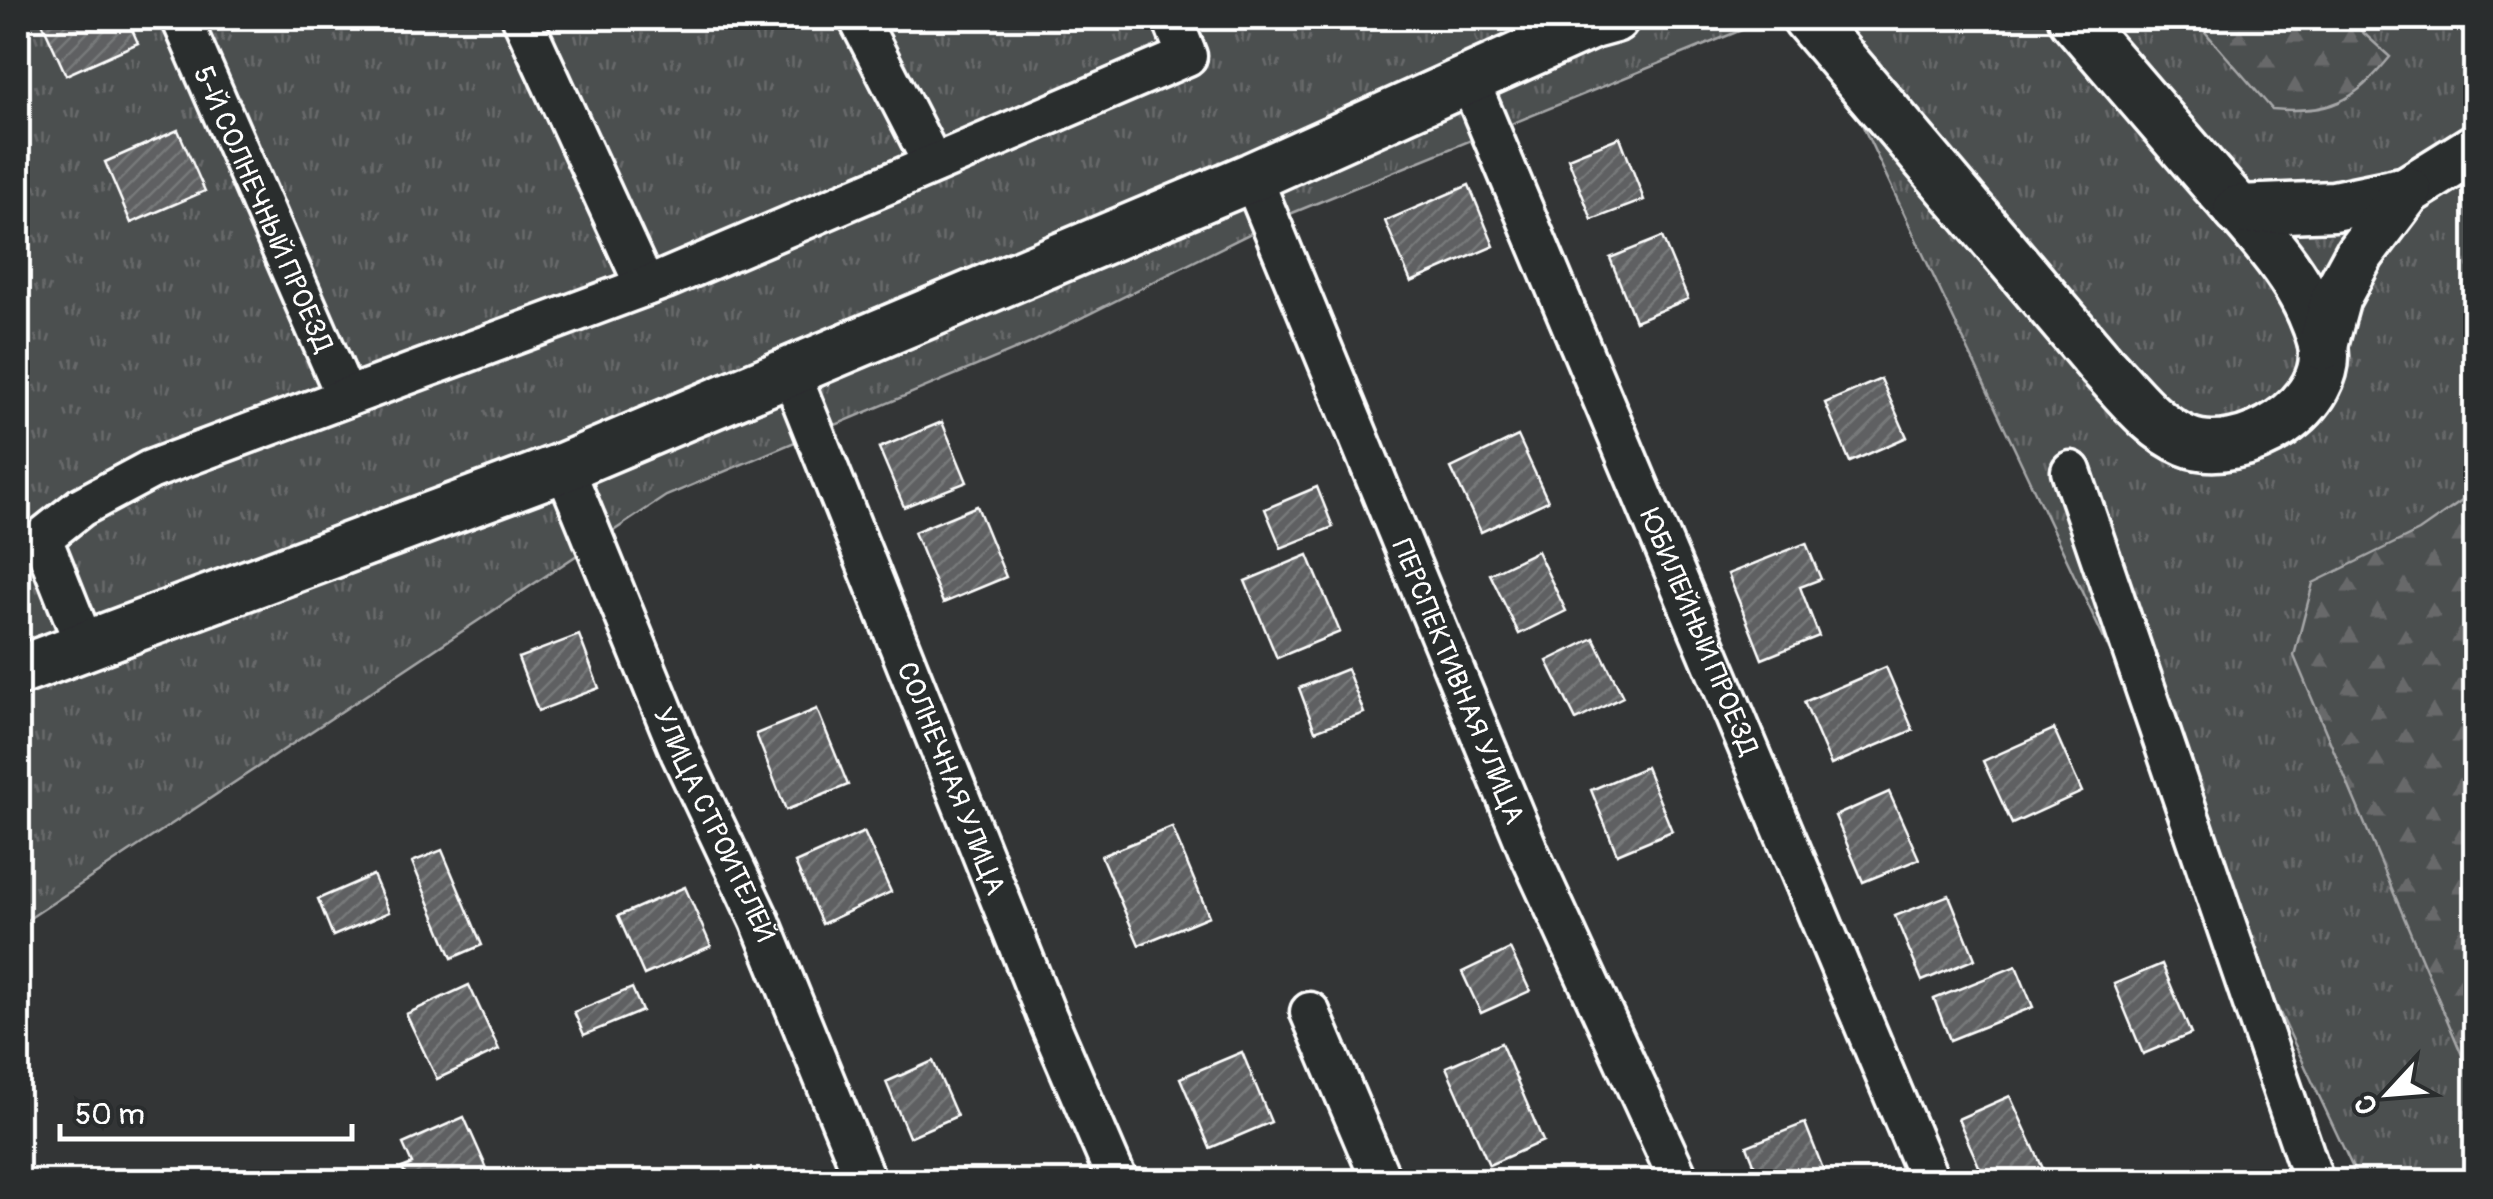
<svg xmlns="http://www.w3.org/2000/svg" width="2493" height="1199" font-family="Pangolin,sans-serif">
<defs>
<pattern id="grass-tufts" width="24" height="20" patternUnits="userSpaceOnUse" patternTransform="scale(2.5)"><rect width="24" height="20" fill="#4c4f50"/><path d="M3 7l-1-3M5 7V3M7 7l1-3M15 17l-1-3M17 17v-4M19 17l1-3" fill="none" stroke="#67696a"/></pattern>
<pattern id="forest-firs" width="22" height="20" patternUnits="userSpaceOnUse" patternTransform="scale(2.5)"><rect width="22" height="20" fill="#4c4f50"/><path d="M5 1l3.5 6h-7zM16 11l3.5 6h-7z" fill="#67696a"/></pattern>
<pattern id="building-hatch" width="6" height="6" patternUnits="userSpaceOnUse" patternTransform="scale(2.5)"><rect width="6" height="6" fill="#5f6162"/><path d="M-1 1l2-2M0 6l6-6M5 7l2-2" fill="none" stroke="#77797a"/></pattern>
</defs>
<rect width="100%" height="100%" fill="#333536"/>
<filter id="ink" filterUnits="userSpaceOnUse"><feTurbulence type="fractalNoise" baseFrequency=".01" numOctaves="2"/><feDisplacementMap in="SourceGraphic" scale="20" xChannelSelector="R" yChannelSelector="G"/><feConvolveMatrix kernelMatrix="1 2 1 2 8 2 1 2 1" color-interpolation-filters="sRGB"/></filter>
<g filter="url(#ink)">
<!-- grass -->
<g fill="url(#grass-tufts)" stroke="#a6a7a8" stroke-width="2.5">
<polygon points="18,18 1771,18 1285,216 1029,344 666,496 18,926"/>
<polygon points="1812,18 2475,18 2475,1181 2359,1181"/>
</g>
<!-- forest -->
<g fill="url(#forest-firs)" stroke="#a6a7a8" stroke-width="2.5">
<path d="M2193 18H2347L2390 57C2353 102 2331 114 2272 109Z"/>
<polygon points="2475,492 2475,1086 2294,656 2313,583 2419,531"/>
</g>
<!-- building -->
<g fill="url(#building-hatch)" stroke="#fff" stroke-width="2.5">
<polygon points="40,18 127,18 138,43 66,75"/>
<polygon points="178,130 205,191 131,223 105,162"/>
<polygon points="1620,137 1644,200 1592,220 1568,158"/>
<polygon points="1469,185 1494,246 1411,282 1385,221"/>
<polygon points="1662,237 1688,299 1635,321 1610,258"/>
<polygon points="1881,379 1907,437 1850,462 1825,403"/>
<polygon points="942,422 967,482 904,507 879,448"/>
<polygon points="1518,436 1548,501 1481,532 1451,468"/>
<polygon points="1317,487 1333,527 1281,548 1265,509"/>
<polygon points="977,506 1006,577 943,603 914,532"/>
<polygon points="1806,543 1821,579 1800,587 1819,636 1762,659 1728,574"/>
<polygon points="1537,551 1566,611 1519,634 1490,574"/>
<polygon points="1308,555 1340,632 1277,658 1245,581"/>
<polygon points="579,635 599,688 538,711 518,658"/>
<polygon points="1594,638 1623,697 1576,720 1547,661"/>
<polygon points="1886,667 1913,730 1831,765 1804,702"/>
<polygon points="1347,669 1364,713 1315,731 1299,688"/>
<polygon points="817,709 848,785 786,810 756,734"/>
<polygon points="2054,729 2082,792 2012,824 1983,761"/>
<polygon points="1646,767 1672,831 1617,854 1591,790"/>
<polygon points="1889,792 1919,859 1863,882 1835,816"/>
<polygon points="1172,827 1209,916 1139,945 1101,856"/>
<polygon points="864,832 891,892 822,924 795,863"/>
<polygon points="442,850 482,945 452,958 412,862"/>
<polygon points="373,875 389,912 333,936 318,899"/>
<polygon points="685,887 711,946 644,975 618,916"/>
<polygon points="1949,895 1975,959 1922,981 1895,916"/>
<polygon points="1510,949 1530,991 1481,1013 1462,972"/>
<polygon points="2162,964 2191,1034 2143,1054 2114,984"/>
<polygon points="2016,966 2033,1007 1950,1040 1934,999"/>
<polygon points="469,985 499,1050 437,1079 406,1014"/>
<polygon points="632,988 642,1011 584,1035 574,1012"/>
<polygon points="1501,1043 1543,1141 1489,1165 1446,1067"/>
<polygon points="1242,1052 1271,1122 1210,1148 1180,1078"/>
<polygon points="933,1061 957,1116 909,1137 886,1082"/>
<polygon points="2010,1096 2045,1173 2026,1182 1986,1182 1958,1119"/>
<polygon points="464,1117 493,1182 409,1182 402,1168 412,1164 403,1144"/>
<polygon points="1805,1123 1827,1179 1761,1182 1747,1146"/>
</g>
<g fill="none" stroke-linecap="round" stroke-linejoin="round">
<!-- minor casing -->
<g stroke="#fff" stroke-width="45">
<g id="minor">
<path id="s1" d="M181 18 346 397"/>
<polyline points="522,18 645,286"/>
<polyline points="858,18 933,164"/>
<path id="s2" d="M1469 80 1930 1182"/>
<path id="s3" d="M1252 177 1529 852 1680 1182"/>
<path id="s4" d="M791 374 1045 1012 1118 1182"/>
<path id="s5" d="M564 467 681 754 760 921 866 1182"/>
<polyline points="2071,471 2314,1182"/>
<polyline points="85,646 42,538 81,507 150,470 665,279 1187,56 1172,18"/>
<polyline points="1310,1012 1382,1182"/>
</g>
</g>
<!-- major casing -->
<g stroke="#fff" stroke-width="55">
<g id="major">
<path d="M1807 18 2102 366C2126 391 2152 427 2186 441 2240 464 2339 405 2322 341 2305 276 2250 224 2207 174 2162 122 2118 70 2073 18"/>
<polyline points="2238,210 2334,206 2407,191 2476,148"/>
<polyline points="2323,345 2336,297 2360,253 2407,191"/>
<polyline points="18,671 564,467 1252,177 1592,24 1614,18"/>
</g>
</g>
<!-- minor -->
<use href="#minor" stroke="#2a2d2e" stroke-width="38"/>
<!-- major -->
<use href="#major" stroke="#2a2d2e" stroke-width="48"/>
</g>
</g>
<g text-anchor="middle" stroke-width="9" stroke-linejoin="round" paint-order="stroke">
<!-- street labels -->
<g font-size="28" fill="#fff" stroke="#2a2d2e">
<text dy="10" stroke="none"><textPath href="#s1" startOffset="208">5-Й СОЛНЕЧНЫЙ ПРОЕЗД</textPath></text>
<text dy="10" stroke="none"><textPath href="#s2" startOffset="598">ЮБИЛЕЙНЫЙ ПРОЕЗД</textPath></text>
<text dy="10" stroke="none"><textPath href="#s3" startOffset="545">ПЕРСПЕКТИВНАЯ УЛИЦА</textPath></text>
<text dy="10" stroke="none"><textPath href="#s4" startOffset="435">СОЛНЕЧНАЯ УЛИЦА</textPath></text>
<text dy="10" stroke="none"><textPath href="#s5" startOffset="388">УЛИЦА СТРОИТЕЛЕЙ</textPath></text>
</g>
</g>
<!-- margin -->
<rect width="2493" height="1199" fill="none" stroke="#2a2d2e" stroke-width="60"/>
<rect x="30" y="30" width="2433" height="1139" fill="none" stroke="#fff" stroke-width="4" filter="url(#ink)"/>
<!-- north arrow -->
<g transform="translate(2388 1094) rotate(244)" stroke="#2a2d2e" stroke-width="8" paint-order="stroke">
<path d="M0-8L18 38L0 25L-18 38Z" fill="#ffffff"/>
<text y="-15" font-size="28" font-weight="bold" text-anchor="middle" fill="#ffffff">С</text>
</g>
<!-- scale -->
<path d="M60 1124v15h292v-15" fill="none" stroke="#ffffff" stroke-width="5"/>
<text x="75" y="1124" font-size="30" fill="#ffffff" stroke="#2a2d2e" stroke-width="8" paint-order="stroke">50 m</text>
</svg>
